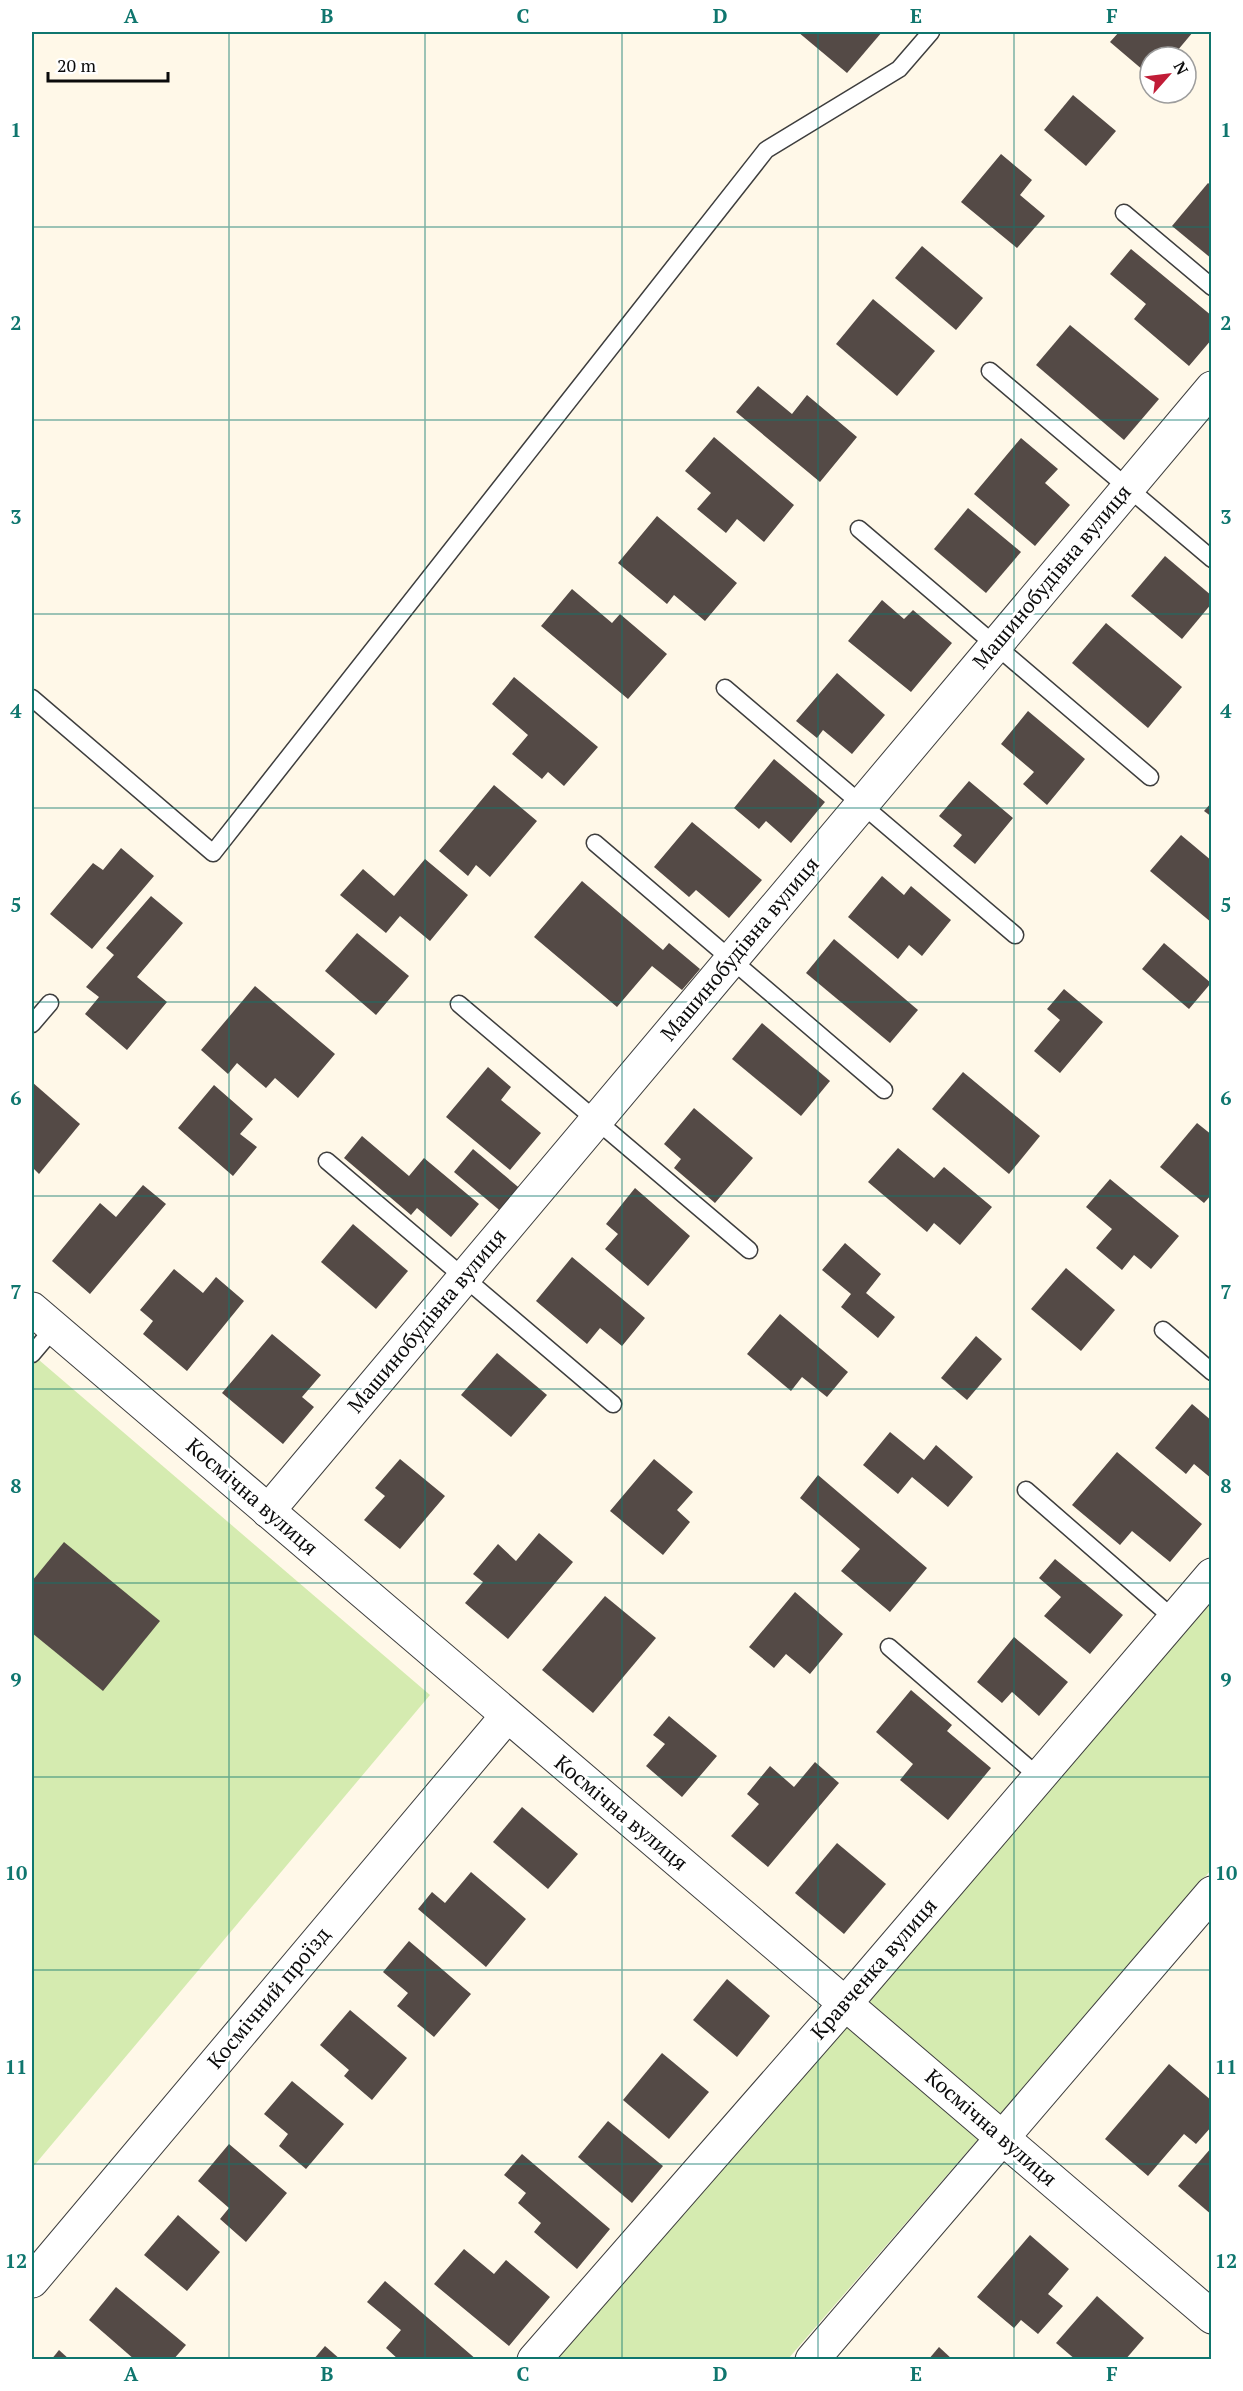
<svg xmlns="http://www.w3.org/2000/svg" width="1243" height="2391" font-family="'PT Serif',serif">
<rect width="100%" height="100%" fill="#fff8e8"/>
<!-- green -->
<g fill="#d5ebb0">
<polygon points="32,1354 430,1695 32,2168"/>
<polygon points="1211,1598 1211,1870 788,2359 550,2360"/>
</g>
<!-- building -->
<g fill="#544a46">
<polygon points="798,32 882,32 847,73"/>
<polygon points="1119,32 1193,32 1172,57 1150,57 1150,76 1110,42"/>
<polygon points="1073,95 1116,131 1086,166 1044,130"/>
<polygon points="1001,154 1032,180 1020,195 1045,216 1017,248 961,202"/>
<polygon points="1208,183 1212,186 1212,259 1172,226"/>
<polygon points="922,246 983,298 956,330 895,278"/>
<polygon points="1131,249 1212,316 1212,339 1189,366 1134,319 1146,304 1110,274"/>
<polygon points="873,299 935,351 897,396 836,344"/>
<polygon points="1070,325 1159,399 1124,440 1036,365"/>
<polygon points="758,386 792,414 807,395 857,437 820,482 736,412"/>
<polygon points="714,437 794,505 764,542 737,519 726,533 697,509 711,493 685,471"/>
<polygon points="1021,438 1058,469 1045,483 1070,505 1035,546 974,494"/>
<polygon points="968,508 1021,552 986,593 934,549"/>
<polygon points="657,516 737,583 705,621 674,595 667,604 618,563"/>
<polygon points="1165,556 1212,596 1212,603 1182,639 1131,596"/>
<polygon points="572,589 612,623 620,614 667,654 628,699 541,626"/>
<polygon points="882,600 904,619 913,610 952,643 911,692 848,641"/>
<polygon points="1106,623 1182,687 1148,728 1072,663"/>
<polygon points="837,673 885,715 852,754 823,730 817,738 796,721"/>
<polygon points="514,677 598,747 564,786 548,772 542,779 512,754 528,735 492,704"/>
<polygon points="1028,711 1085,759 1047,805 1023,784 1034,772 1001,744"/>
<polygon points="774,759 825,802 791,843 766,821 759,829 734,808"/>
<polygon points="969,781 1013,818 975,864 953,846 962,835 939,816"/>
<polygon points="494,785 537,821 490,877 476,865 468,876 439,851"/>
<polygon points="1212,802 1212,817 1204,811"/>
<polygon points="692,822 762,880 729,918 696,890 689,897 654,867"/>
<polygon points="1181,835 1212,861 1212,923 1150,871"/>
<polygon points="121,848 154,876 92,949 50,914 93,863 103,870"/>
<polygon points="425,859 468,895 430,941 400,916 386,933 340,895 363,869 394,896"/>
<polygon points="882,876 904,895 911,886 951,920 922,956 909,945 898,959 848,917"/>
<polygon points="582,881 663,950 669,943 700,969 682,990 652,966 617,1007 534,937"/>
<polygon points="151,896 183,923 137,977 167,1002 127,1050 85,1014 99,997 86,987 114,955 106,948"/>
<polygon points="357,933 409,976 376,1015 325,971"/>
<polygon points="834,939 918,1010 890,1043 806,973"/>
<polygon points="1164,943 1211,983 1189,1009 1142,969"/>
<polygon points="255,986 335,1054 298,1098 275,1078 266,1088 237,1063 228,1074 201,1050"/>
<polygon points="1064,989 1103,1022 1060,1073 1034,1051 1060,1020 1047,1009"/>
<polygon points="762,1023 830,1081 801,1116 732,1059"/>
<polygon points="488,1067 511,1087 501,1100 541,1133 510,1170 446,1117"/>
<polygon points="963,1072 1040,1136 1009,1174 932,1109"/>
<polygon points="32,1082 80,1124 39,1174 32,1167"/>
<polygon points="214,1085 253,1119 240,1134 257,1147 233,1176 178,1128"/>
<polygon points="694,1108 753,1158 715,1203 674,1168 681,1159 664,1144"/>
<polygon points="1197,1123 1212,1135 1212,1194 1204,1203 1160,1167"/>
<polygon points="362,1136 409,1176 424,1158 479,1204 451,1237 417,1208 411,1215 344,1158"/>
<polygon points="898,1148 934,1178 944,1167 992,1207 960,1245 934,1223 927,1232 868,1182"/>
<polygon points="473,1149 523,1191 504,1214 454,1172"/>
<polygon points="1110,1179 1179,1236 1151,1269 1134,1255 1122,1270 1096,1248 1112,1229 1086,1207"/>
<polygon points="143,1185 166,1204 90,1294 52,1261 100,1203 116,1217"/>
<polygon points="635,1188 690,1236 648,1286 605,1249 618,1234 606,1224"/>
<polygon points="353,1224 408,1271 376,1309 321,1262"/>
<polygon points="845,1243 881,1274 866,1293 895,1317 878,1338 841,1307 851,1294 822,1270"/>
<polygon points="572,1257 645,1318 622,1346 600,1328 587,1344 536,1301"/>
<polygon points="1066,1268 1115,1310 1081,1351 1031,1309"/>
<polygon points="174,1269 203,1293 216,1277 244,1301 187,1371 143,1334 153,1321 140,1310"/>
<polygon points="780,1314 848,1372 827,1397 802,1377 791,1391 747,1354"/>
<polygon points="272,1334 321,1375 302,1397 314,1407 283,1444 222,1393"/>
<polygon points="976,1336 1002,1359 967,1400 941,1378"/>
<polygon points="497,1353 547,1395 511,1437 461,1395"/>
<polygon points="1192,1404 1212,1421 1212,1479 1194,1464 1186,1474 1155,1448"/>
<polygon points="890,1432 924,1460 936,1445 973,1477 948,1507 912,1477 898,1494 863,1465"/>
<polygon points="1117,1452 1202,1524 1170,1562 1132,1531 1120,1545 1072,1505"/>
<polygon points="400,1459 445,1496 400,1549 364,1520 385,1496 375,1488"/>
<polygon points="654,1459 693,1492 677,1510 690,1522 663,1555 610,1511"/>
<polygon points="818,1475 927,1568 890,1612 841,1571 860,1549 800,1498"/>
<polygon points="539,1533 573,1562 508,1639 465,1603 483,1582 473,1574 498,1544 516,1561"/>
<polygon points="64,1542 160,1621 103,1691 32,1633 32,1581"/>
<polygon points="1055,1559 1123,1615 1090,1654 1044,1616 1061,1597 1039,1578"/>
<polygon points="795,1592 843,1634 810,1674 786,1654 774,1668 749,1647"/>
<polygon points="605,1596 656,1638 593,1713 542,1670"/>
<polygon points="1014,1637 1068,1682 1039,1716 1012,1692 1002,1703 977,1682"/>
<polygon points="911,1690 952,1725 947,1731 991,1768 948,1820 900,1780 913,1764 876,1732"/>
<polygon points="669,1716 717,1756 682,1797 646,1766 665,1744 653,1735"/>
<polygon points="815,1762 839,1783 768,1867 731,1836 759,1804 747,1794 770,1766 794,1787"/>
<polygon points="522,1807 578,1854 548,1889 493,1842"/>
<polygon points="837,1843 886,1884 844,1934 795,1893"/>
<polygon points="471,1872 526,1919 486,1967 418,1909 432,1892 445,1903"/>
<polygon points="409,1941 471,1994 434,2037 397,2006 408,1993 383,1972"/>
<polygon points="727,1979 770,2016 737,2057 693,2020"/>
<polygon points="350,2010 407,2058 372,2100 344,2076 349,2070 320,2045"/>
<polygon points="662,2053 709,2092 669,2139 623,2100"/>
<polygon points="1169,2064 1212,2101 1212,2126 1196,2144 1184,2134 1148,2176 1105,2139"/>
<polygon points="292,2081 344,2124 306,2169 279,2146 288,2134 264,2114"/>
<polygon points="608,2121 663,2166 632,2203 578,2157"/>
<polygon points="229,2144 287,2193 246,2242 220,2219 229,2208 198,2181"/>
<polygon points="1212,2147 1212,2215 1178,2186"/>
<polygon points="522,2154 610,2229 577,2269 534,2232 541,2223 518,2203 526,2193 504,2175"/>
<polygon points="178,2215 220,2252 187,2291 144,2255"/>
<polygon points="1030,2235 1069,2269 1048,2294 1063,2306 1038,2334 1021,2320 1014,2328 977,2297"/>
<polygon points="464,2249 494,2274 506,2260 550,2297 509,2346 434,2284"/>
<polygon points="385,2281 477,2360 399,2360 386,2348 401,2330 367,2302"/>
<polygon points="116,2287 186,2345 173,2360 135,2360 89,2320"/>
<polygon points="1097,2296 1144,2338 1125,2360 1076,2360 1056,2343"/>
<polygon points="325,2346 341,2360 313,2360"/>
<polygon points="939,2347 953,2360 928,2360"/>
<polygon points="59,2350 70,2360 51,2360"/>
</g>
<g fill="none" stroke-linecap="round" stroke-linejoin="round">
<!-- service casing -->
<g stroke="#3e3e3e" stroke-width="19">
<g id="service">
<polyline points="1124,213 1212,287"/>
<polyline points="990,371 1212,559"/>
<polyline points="859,529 1150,777"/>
<polyline points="725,688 1015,935"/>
<polyline points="32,698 213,853 766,150 899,69 931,32"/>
<polyline points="595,843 884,1090"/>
<polyline points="459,1004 749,1250"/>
<polyline points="32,1024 50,1003"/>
<polyline points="327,1161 613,1404"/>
<polyline points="1163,1330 1212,1372"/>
<polyline points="32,1354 54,1328"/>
<polyline points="1026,1490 1174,1619"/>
<polyline points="889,1647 1039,1777"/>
</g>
</g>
<!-- minor casing -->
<g stroke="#3e3e3e" stroke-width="35">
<g id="minor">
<polyline points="32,1309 1212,2317"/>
<polyline points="268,1511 1212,388"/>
<polyline points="32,2281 507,1716"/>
<polyline points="534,2360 845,2004 1212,1575"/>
<polyline points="812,2360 1212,1893"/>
</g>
</g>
<!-- service -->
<use href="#service" stroke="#fff" stroke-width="16"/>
<!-- minor -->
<use href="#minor" stroke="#fff" stroke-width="33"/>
</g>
<!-- grid -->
<path fill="none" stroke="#0f766e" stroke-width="1.5" stroke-opacity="0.55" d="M229 32V2360M425 32V2360M622 32V2360M818 32V2360M1014 32V2360M32 227H1212M32 420H1212M32 614H1212M32 808H1212M32 1002H1212M32 1196H1212M32 1389H1212M32 1583H1212M32 1777H1212M32 1970H1212M32 2164H1212"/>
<g text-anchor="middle" stroke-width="6" stroke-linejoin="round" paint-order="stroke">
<!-- street labels -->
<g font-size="21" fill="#0b0b0b" stroke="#fff">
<text transform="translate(1052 577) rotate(-50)" y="7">Машинобудівна вулиця</text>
<text transform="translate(740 949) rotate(-50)" y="7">Машинобудівна вулиця</text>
<text transform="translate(427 1321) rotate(-50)" y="7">Машинобудівна вулиця</text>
<text transform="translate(252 1497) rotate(41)" y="7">Космічна вулиця</text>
<text transform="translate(621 1813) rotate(40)" y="7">Космічна вулиця</text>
<text transform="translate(874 1969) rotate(-49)" y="7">Кравченка вулиця</text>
<text transform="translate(269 1998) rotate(-50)" y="7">Космічний проїзд</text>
<text transform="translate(991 2128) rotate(41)" y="7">Космічна вулиця</text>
</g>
</g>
<!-- border -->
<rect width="1243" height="2391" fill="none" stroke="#ffffff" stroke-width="66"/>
<!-- north arrow -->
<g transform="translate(1168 75) rotate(62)"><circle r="28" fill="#ffffff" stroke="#9d9d9d" stroke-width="1.5"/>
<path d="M0-4.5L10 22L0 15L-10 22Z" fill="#c11c37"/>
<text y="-9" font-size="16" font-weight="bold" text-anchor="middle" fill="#0b0b0b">N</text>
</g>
<!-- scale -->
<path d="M48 72v9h120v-9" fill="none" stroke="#0b0b0b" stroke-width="3"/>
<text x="57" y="72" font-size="18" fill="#0b0b0b" stroke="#ffffff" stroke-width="4.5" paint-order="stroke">20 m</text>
<rect x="33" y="33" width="1177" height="2325" fill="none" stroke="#0f766e" stroke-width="2"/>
<g font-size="20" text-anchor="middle" font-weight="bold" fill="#0f766e">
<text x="131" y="23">A</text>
<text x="327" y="23">B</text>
<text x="523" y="23">C</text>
<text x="720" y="23">D</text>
<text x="916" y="23">E</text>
<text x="1112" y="23">F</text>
<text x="16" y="137">1</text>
<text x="1226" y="137">1</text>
<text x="16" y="330">2</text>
<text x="1226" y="330">2</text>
<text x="16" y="524">3</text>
<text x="1226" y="524">3</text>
<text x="16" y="718">4</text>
<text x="1226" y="718">4</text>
<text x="16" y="912">5</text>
<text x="1226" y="912">5</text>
<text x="16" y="1105">6</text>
<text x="1226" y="1105">6</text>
<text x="16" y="1299">7</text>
<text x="1226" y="1299">7</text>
<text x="16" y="1493">8</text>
<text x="1226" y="1493">8</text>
<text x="16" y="1687">9</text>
<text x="1226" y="1687">9</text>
<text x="16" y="1880">10</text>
<text x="1226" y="1880">10</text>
<text x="16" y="2074">11</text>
<text x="1226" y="2074">11</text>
<text x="16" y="2268">12</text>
<text x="1226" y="2268">12</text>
<text x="131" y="2381">A</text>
<text x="327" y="2381">B</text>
<text x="523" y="2381">C</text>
<text x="720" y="2381">D</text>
<text x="916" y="2381">E</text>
<text x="1112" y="2381">F</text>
</g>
</svg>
